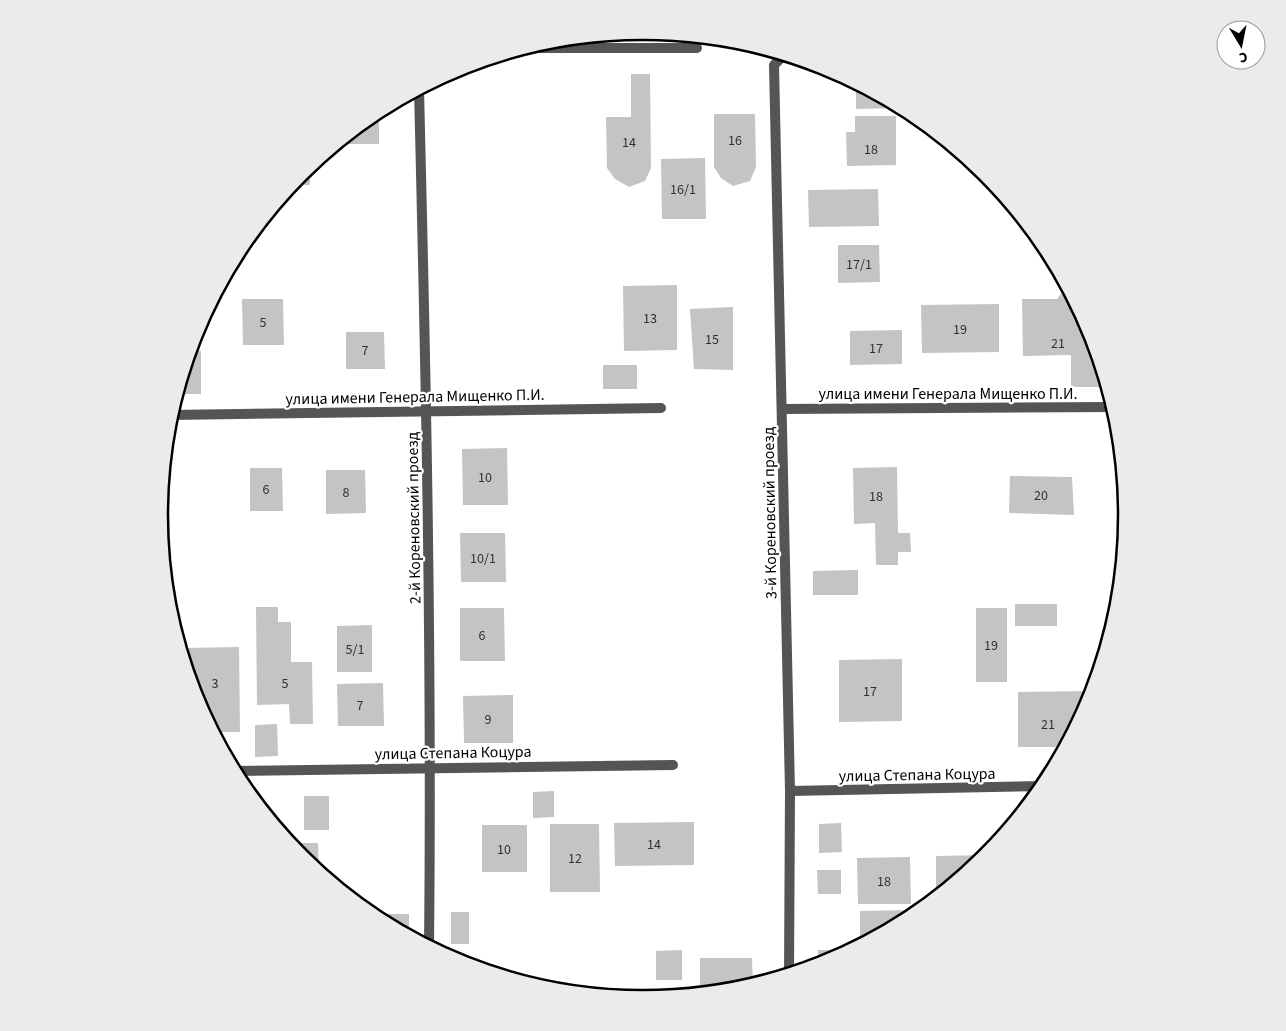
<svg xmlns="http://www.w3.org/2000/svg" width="1286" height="1031" font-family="'Source Sans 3',sans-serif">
<rect width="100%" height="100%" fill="#fff"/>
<!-- building -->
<g fill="#c4c4c4">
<polygon points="631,74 650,74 651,168 645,181 629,187 615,179 607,168 606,117 631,117"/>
<polygon points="856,83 884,98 903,108 856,109"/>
<polygon points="714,114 755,114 756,167 750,181 733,186 721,178 714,167"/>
<polygon points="372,115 379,115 379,144 340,144 340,141"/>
<polygon points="855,116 896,116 896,165 847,166 846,132 855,132"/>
<polygon points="963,155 966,157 977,166 963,166"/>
<polygon points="705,158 706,219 662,219 661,159"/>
<polygon points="310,165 310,185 291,185 301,173"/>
<polygon points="878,189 879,226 809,227 808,190"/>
<polygon points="838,245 879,245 880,282 838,283"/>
<polygon points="677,285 677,350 624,351 623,286"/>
<polygon points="1067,286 1090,330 1102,367 1102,387 1071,387 1071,355 1023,356 1022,299 1057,299"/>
<polygon points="242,299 283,299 284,345 243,345"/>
<polygon points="999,304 999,352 922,353 921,305"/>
<polygon points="733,307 733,370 694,369 690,309"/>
<polygon points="902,330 902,364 850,365 850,331"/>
<polygon points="346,332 384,332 385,369 346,369"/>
<polygon points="201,351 201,394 176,394 189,352"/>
<rect x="603" y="365" width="34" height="24"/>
<polygon points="507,448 508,505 463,505 462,449"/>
<polygon points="897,467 898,533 910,533 911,552 898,552 898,565 876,565 875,523 854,524 853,468"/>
<polygon points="250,468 282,468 283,511 250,511"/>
<polygon points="326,470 365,470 366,513 326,514"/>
<polygon points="1010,476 1072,477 1074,515 1009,513"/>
<polygon points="460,533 505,533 506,582 461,582"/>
<polygon points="858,570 858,595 813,595 813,571"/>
<rect x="1015" y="604" width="42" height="22"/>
<polygon points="256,607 278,607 278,622 291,622 291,662 312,662 313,724 290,724 289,704 257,705"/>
<polygon points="460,608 504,608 505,661 460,661"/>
<rect x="976" y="608" width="31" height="74"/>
<polygon points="372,625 372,672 337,672 337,626"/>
<polygon points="239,647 240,732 213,732 213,714 203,714 196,701 185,665 185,648"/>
<polygon points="902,659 902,721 839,722 839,660"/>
<polygon points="383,683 384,726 338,726 337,684"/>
<polygon points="1093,691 1090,701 1066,747 1018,747 1018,692"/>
<polygon points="513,695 513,743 464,743 463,696"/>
<polygon points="277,724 278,756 255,757 255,725"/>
<polygon points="554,791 554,817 533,818 533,792"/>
<rect x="304" y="796" width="25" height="34"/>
<polygon points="694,822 694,865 615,866 614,823"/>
<polygon points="841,823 842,852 819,853 819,824"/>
<polygon points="550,824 599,824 600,892 550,892"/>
<rect x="482" y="825" width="45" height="47"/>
<polygon points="289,843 318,843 319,873 300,858"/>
<polygon points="988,855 985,858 936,898 936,856"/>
<polygon points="910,857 911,904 858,904 857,858"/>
<polygon points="817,870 841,870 841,894 818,894"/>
<polygon points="912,910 912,918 860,946 860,911"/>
<rect x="451" y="912" width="18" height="32"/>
<polygon points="369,914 409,914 409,937 374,918"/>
<polygon points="682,950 682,980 656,980 656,951"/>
<polygon points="818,950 840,950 840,957 818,966"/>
<polygon points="700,958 752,958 753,986 737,990 700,994"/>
<polygon points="683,992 683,996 656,998 656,993"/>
</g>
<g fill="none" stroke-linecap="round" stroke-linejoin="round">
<!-- street -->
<g stroke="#555" stroke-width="10">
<polyline points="524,48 697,48"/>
<polyline points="784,55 774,65 790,791 789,975"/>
<path d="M419 89C426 375 432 661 429 947"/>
<polyline points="782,409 1114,407"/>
<polyline points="170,415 661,408"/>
<polyline points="233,771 673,765"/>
<polyline points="790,791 1044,786"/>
</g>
</g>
<g text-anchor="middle" stroke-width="4.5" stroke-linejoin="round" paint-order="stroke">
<!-- number labels -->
<g font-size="14" fill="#313131">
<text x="735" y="145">16</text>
<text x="629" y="147">14</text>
<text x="871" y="154">18</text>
<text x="683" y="194">16/1</text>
<text x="859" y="269">17/1</text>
<text x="650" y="323">13</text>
<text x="263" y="327">5</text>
<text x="960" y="334">19</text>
<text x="712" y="344">15</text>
<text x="1058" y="348">21</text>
<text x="876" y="353">17</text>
<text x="365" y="355">7</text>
<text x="485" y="482">10</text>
<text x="266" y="494">6</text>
<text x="346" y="497">8</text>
<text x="1041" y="500">20</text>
<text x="876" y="501">18</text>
<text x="483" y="563">10/1</text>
<text x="482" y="640">6</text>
<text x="991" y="650">19</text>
<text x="355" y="654">5/1</text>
<text x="215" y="688">3</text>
<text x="285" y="688">5</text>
<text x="870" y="696">17</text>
<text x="360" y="710">7</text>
<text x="488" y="724">9</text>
<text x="1048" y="729">21</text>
<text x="654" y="849">14</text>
<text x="504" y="854">10</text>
<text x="575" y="863">12</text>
<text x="884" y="886">18</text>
</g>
<!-- street labels -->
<g font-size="16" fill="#000" stroke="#fff">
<text x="948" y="399">улица имени Генерала Мищенко П.И.</text>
<text transform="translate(415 396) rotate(-1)" y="6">улица имени Генерала Мищенко П.И.</text>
<text transform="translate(769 513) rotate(-91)" y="6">3-й Кореновский проезд</text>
<text transform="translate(413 518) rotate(-91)" y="6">2-й Кореновский проезд</text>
<text transform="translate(453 752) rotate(-1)" y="6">улица Степана Коцура</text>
<text transform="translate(917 774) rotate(-1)" y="6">улица Степана Коцура</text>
</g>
</g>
<!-- crop -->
<path d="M0 0H1286V1031H0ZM168 515a475 475 0 1 1 950 0a475 475 0 1 1-950 0Z" fill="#ebebeb" fill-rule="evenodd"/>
<path fill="none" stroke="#000" stroke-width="2.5" d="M168 515a475 475 0 1 1 950 0a475 475 0 1 1-950 0Z"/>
<!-- north arrow -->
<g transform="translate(1241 45) rotate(170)"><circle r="24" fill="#ffffff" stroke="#999999"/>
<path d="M0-4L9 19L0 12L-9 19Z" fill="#000000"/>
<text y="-8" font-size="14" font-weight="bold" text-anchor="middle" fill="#000000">С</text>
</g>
</svg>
